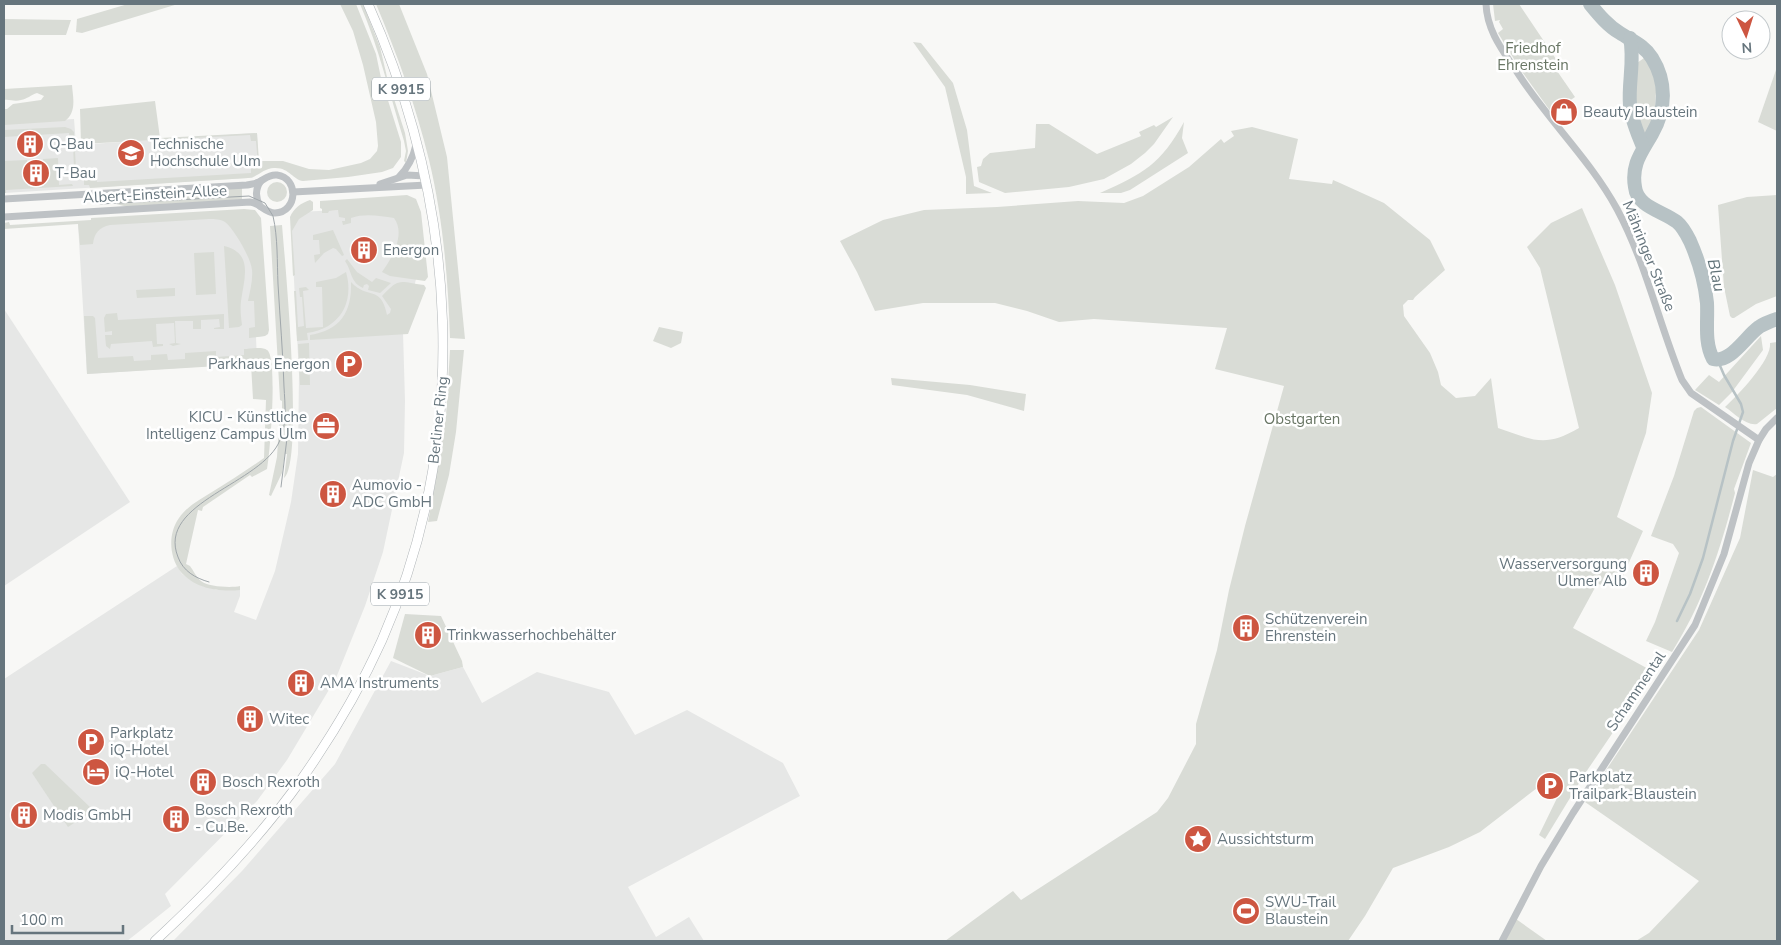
<svg xmlns="http://www.w3.org/2000/svg" width="1781" height="945" font-family="'Nunito Sans',sans-serif">
<rect width="100%" height="100%" fill="#f8f8f6"/>
<!-- built -->
<g fill="#e6e7e6">
<polygon points="74,119 76,145 257,133 259,173 252,178 248,178 4,193 4,123"/>
<polygon points="400,207 417,275 403,332 405,401 404,453 383,552 365,606 336,678 287,760 257,801 165,894 171,906 136,934 127,941 4,941 4,679 177,566 182,574 200,585 217,590 240,590 240,596 234,612 256,620 275,571 291,502 298,454 299,374 291,224 298,212"/>
<polygon points="236,215 259,259 264,336 256,337 257,363 87,374 78,224"/>
<polygon points="4,309 130,502 4,586"/>
<polygon points="391,661 430,676 463,667 482,703 537,672 609,692 635,735 687,710 783,763 800,796 628,887 656,937 689,917 704,941 173,941 242,871 335,764"/>
</g>
<!-- green -->
<g fill="#d9dcd6">
<polygon points="128,4 178,4 82,33 76,32 77,19"/>
<path d="M340 4H356L376 54 381 78 401 142V157L393 168 382 172 348 177 303 181C293 180 289 167 274 168 264 168 258 177 248 178L90 188 89 185H84V179L87 177 96 176 97 182 251 173V166H258L256 141H251L250 135 81 144 80 109 155 101 160 138 257 133 259 161H283L309 169 329 170 361 163 370 159 377 151 378 146 376 122 363 65 353 31Z"/>
<path d="M360 4H363L380 47 387 77 405 133 408 151 406 163 404 161 406 151 404 141C390 95 379 48 360 4Z"/>
<path d="M376 4H399L427 74 447 157 465 339 450 338C448 278 443 218 429 160 416 106 397 54 376 4Z"/>
<polygon points="1493,4 1519,4 1560,65 1555,68 1575,97 1555,111 1551,112 1520,69 1498,33 1503,29 1499,22 1500,20 1495,21"/>
<polygon points="4,19 71,20 66,35 4,35"/>
<polygon points="913,42 921,43 953,83 967,130 974,186 992,193 966,194 966,177 945,87"/>
<polygon points="1647,56 1657,78 1654,120 1644,138 1636,118 1634,94 1637,81 1637,63"/>
<polygon points="1777,67 1777,131 1758,122"/>
<path d="M72 85C73 98 77 112 65 121L4 125V109H7L13 104 41 100 44 96 37 93C31 95 27 99 21 100 14 102 10 99 4 100V89Z"/>
<polygon points="1173,117 1154,144 1145,153 1131,164 1104,179 1069,187 1005,193 979,182 977,167 981,166 983,159 990,153 1035,148 1036,124 1049,124 1097,154 1141,136 1139,132 1154,125 1156,127"/>
<path d="M1184 122 1182 138 1188 153 1130 190 1121 193H1100C1143 174 1161 164 1184 122Z"/>
<polygon points="65,127 71,129 74,132 76,169 74,169 73,143 70,143 69,133 4,137 4,130"/>
<path d="M1252 127 1298 139 1289 179 1332 184 1333 180 1340 183 1384 203 1430 240 1445 270 1415 297 1413 300H1408L1403 305 1404 316 1430 353 1438 372 1441 385 1456 398 1475 396 1491 378 1498 428C1533 440 1545 448 1579 428L1540 268 1527 247 1551 223 1582 208 1615 285 1652 393 1646 433 1617 517 1643 531 1618 587 1597 584 1573 628 1654 672 1584 775 1545 839 1539 835 1558 796 1537 788 1480 832 1449 847 1393 868 1365 916 1348 941H945L1013 891 1021 900 1157 812 1168 798 1196 744V724L1217 650 1229 590 1245 526 1284 386 1215 369 1227 328 1094 319 1059 322 1027 311 995 303H923L875 311 857 272 840 241 883 220 924 210 997 207 1078 201 1124 203 1143 196 1189 167 1221 139 1224 143 1234 136 1231 131Z"/>
<polygon points="58,158 59,185 72,184 73,186 6,190 6,193 4,193 4,161 27,160 28,186 44,186 43,159"/>
<circle cx="277" cy="192" r="10"/>
<polygon points="242,187 242,201 128,207 116,204 115,198 122,196"/>
<path d="M407 195 416 199 421 212 428 277 425 281 390 276 382 272C392 258 406 234 394 218 380 216 365 213 351 218V223L343 225 342 221H345V218L339 217 338 210 329 211 328 213H322V209L320 208V201Z"/>
<polygon points="1777,195 1777,296 1756,304 1734,318 1732,318 1730,316 1724,287 1718,205 1747,197"/>
<path d="M310 200 313 202V210L299 219 292 231 295 275 293 276 290 217C294 208 301 203 310 200Z"/>
<path d="M244 209 255 210 261 218 269 330 268 334 265 336 249 338V328L255 327 254 301H248C250 291 253 280 252 270 251 258 234 229 225 222 220 219 215 219 209 219L110 225C99 227 94 234 93 244L80 245 78 224 4 229V223L9 222 10 225 91 220V218Z"/>
<path d="M282 225C285 261 304 462 284 478L287 454H285L282 473 271 496 269 495 277 457 280 409H282V401L280 400 270 226Z"/>
<polygon points="333,230 344,255 342,256 336,249 333,248 324,253 315,263 314,255 320,254 319,240 313,240 313,235"/>
<path d="M224 246C254 253 244 279 241 301 240 309 241 317 242 325L239 327 229 328Z"/>
<polygon points="214,252 216,294 196,295 194,253"/>
<path d="M347 259 357 272 372 282 376 278 391 283 380 293 368 290 369 286 367 284 364 285 363 288C350 282 352 271 345 261Z"/>
<path d="M346 272C355 303 339 329 307 333L308 340 297 341 294 291H296L298 327 304 326 302 297H300L299 288 306 287 309 290 303 291 306 328 323 327 322 287H316V282L336 278Z"/>
<path d="M351 282C367 300 381 284 387 315L390 313 391 309 382 296C400 277 399 282 424 285L426 288 408 334 310 340V335C340 330 352 313 351 282Z"/>
<polygon points="175,288 175,296 137,298 136,290"/>
<polygon points="117,313 118,320 224,314 224,329 214,329 214,328 220,327 219,319 201,320 201,329 193,329 193,321 175,321 176,343 181,344 173,346 169,344 175,343 174,323 156,324 157,344 163,344 163,346 153,347 152,341 111,344 110,349 106,346 105,335 112,335 112,331 105,332 104,318 106,314"/>
<path d="M84 316H93L95 318 98 358 133 356 134 361 151 360V355L167 354 168 360 185 359V353L216 351V357L244 355V349C250 349 262 346 267 350 278 356 270 455 267 469L252 477 250 475 203 507 202 511 198 510 186 564 190 566C193 570 197 578 201 581 208 587 232 588 240 586V590C219 592 195 589 180 571 169 556 168 533 179 518 187 506 201 499 212 492 230 481 247 470 264 458L266 400 253 399 251 364 87 374Z"/>
<polygon points="659,327 683,332 681,343 671,348 653,341"/>
<polygon points="1761,336 1763,350 1732,392 1719,405 1695,390 1709,375 1719,382"/>
<path d="M1777 342V408L1757 424C1746 426 1734 413 1725 407 1737 396 1772 360 1770 343Z"/>
<polygon points="309,343 310,385 300,385 298,344"/>
<polygon points="450,350 464,350 456,432 449,475 437,521 428,522 435,484 446,416"/>
<polygon points="891,378 970,385 1026,394 1024,411 967,395 892,385"/>
<path d="M1701 407 1751 443 1734 489 1735 493C1720 551 1704 601 1672 652L1646 641 1655 622 1679 553 1673 544 1651 536 1674 476 1694 411 1697 408Z"/>
<polygon points="1753,470 1773,477 1777,474 1777,941 1636,941 1649,933 1699,881 1585,802 1699,630 1740,538"/>
<polygon points="405,614 441,616 462,661 463,667 430,676 393,658"/>
<polygon points="41,764 45,764 92,809 89,813 68,827 32,773"/>
<polygon points="1516,919 1547,941 1505,941"/>
</g>
<g fill="none" stroke-linecap="round" stroke-linejoin="round">
<!-- stream -->
<polyline stroke="#b7c2c5" stroke-width="2.5" points="1677,621 1690,594 1703,558 1733,441 1743,412 1741,404 1724,375 1718,361"/>
<!-- river -->
<g stroke="#b7c2c5" stroke-width="14">
<path d="M1590 4C1599 15 1608 26 1620 33 1632 41 1644 45 1652 58 1667 82 1666 110 1652 134 1642 152 1631 164 1635 187 1637 207 1663 211 1677 222 1682 226 1687 235 1690 241 1698 259 1705 283 1707 303 1708 322 1704 342 1713 359 1731 363 1745 337 1759 327 1765 323 1771 321 1777 319"/>
<path d="M1630 38C1635 60 1628 83 1630 105 1631 119 1638 134 1643 147"/>
</g>
<!-- primary casing -->
<g stroke="#b0b5b8" stroke-width="10">
<path id="primary" d="M155 941C208 892 259 839 301 780 332 736 360 689 382 640 472 435 458 206 368 4"/>
</g>
<!-- tertiary -->
<g stroke="#bec2c5" stroke-width="7">
<path d="M1486 4C1487 32 1504 52 1519 75 1549 121 1591 161 1617 209 1646 263 1659 324 1682 380L1691 393 1759 440"/>
<path d="M399 177C408 168 413 158 416 145"/>
<polyline points="380,184 407,175 425,176"/>
<polyline points="293,192 427,185"/>
<path d="M4 199 247 185C251 184 255 184 259 182 265 179 269 174 277 175 299 178 298 212 275 213 265 213 260 203 250 202L4 217"/>
<path d="M260 206C255 197 255 189 261 181"/>
<polyline points="1502,941 1541,866 1573,813 1695,625 1724,554 1749,463 1759,440 1766,429 1777,418"/>
</g>
<!-- primary -->
<use href="#primary" stroke="#fff" stroke-width="9"/>
<!-- tram -->
<g stroke="#a0a7ab" stroke-width="1">
<path d="M100 204 249 196 265 203 273 216C278 238 277 262 278 284 280 319 283 353 284 387 285 404 287 424 280 440 263 484 156 502 178 557 183 571 195 578 209 582"/>
<polyline points="281,487 288,430"/>
</g>
</g>
<!-- icons -->
<defs>
<g id="shop-disc" transform="scale(1.4375)"><circle r="9.5" fill="#cd5641" stroke="#fff"/><path d="M-5-2.5h2.3a2.7 3.5 0 0 1 5.4 0H5L5.5 6h-11ZM-1.5-2.5h3a1.5 2.3 0 0 0-3 0Z" fill="#fff"/></g>
<g id="building-disc" transform="scale(1.4375)"><circle r="9.5" fill="#cd5641" stroke="#fff"/><path d="M-4-6H4V6H1V3H-1V6H-4ZM-2.5-4.3h1.7v1.8h-1.7ZM.8-4.3h1.7v1.8H.8ZM-2.5-1h1.7V.8h-1.7ZM.8-1h1.7V.8H.8Z" fill="#fff"/></g>
<g id="university-disc" transform="scale(1.4375)"><circle r="9.5" fill="#cd5641" stroke="#fff"/><path d="M0-5L7-2L0 1L-7-2ZM-4 1L0 2.5L4 1V4Q0 6-4 4Z" fill="#fff"/></g>
<g id="parking-disc" transform="scale(1.4375)"><circle r="9.5" fill="#cd5641" stroke="#fff"/><path d="M-3.5-5.5H1a3.5 3.5 0 0 1 0 7H-1V5.5H-3.5ZM-1-3.4V-.6H.8a1.4 1.4 0 0 0 0-2.8Z" fill="#fff"/></g>
<g id="office-disc" transform="scale(1.4375)"><circle r="9.5" fill="#cd5641" stroke="#fff"/><path d="M-6-3h4V-5.5h4V-3h4V5H-6ZM-1-4.5V-3h2v-1.5ZM-6 0V1H6V0Z" fill="#fff"/></g>
<g id="hotel-disc" transform="scale(1.4375)"><circle r="9.5" fill="#cd5641" stroke="#fff"/><path d="M-6-4.5h1.5V1H6V5H4.5V3h-9V5H-6ZM-4 0a1.8 1.8 0 1 1 3.6 0ZM.5 0V-2.5h3Q6-2.5 6 0Z" fill="#fff"/></g>
<g id="sight-disc" transform="scale(1.4375)"><circle r="9.5" fill="#cd5641" stroke="#fff"/><path d="M0-6L1.8-2.2L6-1.7L2.9 1.2L3.7 5.4L0 3.3L-3.7 5.4L-2.9 1.2L-6-1.7L-1.8-2.2Z" fill="#fff"/></g>
<g id="stadium-disc" transform="scale(1.4375)"><circle r="9.5" fill="#cd5641" stroke="#fff"/><path d="M0-5a6.5 5 0 1 0 0 10a6.5 5 0 1 0 0-10ZM-3.5-1.8h7v3.6h-7Z" fill="#fff"/></g>
</defs>
<g fill-rule="evenodd">
<use href="#shop-disc" x="1564" y="112"/>
<use href="#building-disc" x="30" y="144"/>
<use href="#university-disc" x="131" y="153"/>
<use href="#building-disc" x="36" y="173"/>
<use href="#building-disc" x="364" y="250"/>
<use href="#parking-disc" x="349" y="364"/>
<use href="#office-disc" x="326" y="426"/>
<use href="#building-disc" x="333" y="494"/>
<use href="#building-disc" x="1646" y="573"/>
<use href="#building-disc" x="1246" y="628"/>
<use href="#building-disc" x="428" y="635"/>
<use href="#building-disc" x="301" y="683"/>
<use href="#building-disc" x="250" y="719"/>
<use href="#parking-disc" x="91" y="742"/>
<use href="#hotel-disc" x="96" y="772"/>
<use href="#building-disc" x="203" y="782"/>
<use href="#parking-disc" x="1550" y="786"/>
<use href="#building-disc" x="24" y="815"/>
<use href="#building-disc" x="176" y="819"/>
<use href="#sight-disc" x="1198" y="839"/>
<use href="#stadium-disc" x="1246" y="911"/>
</g>
<g text-anchor="middle" stroke-width="5" stroke-linejoin="round" paint-order="stroke">
<!-- shield labels -->
<g fill="#fff" stroke="#949ea4" stroke-width="1">
<rect x="372" y="77.5" width="58" height="23" rx="4"/>
<rect x="371" y="582.5" width="58" height="23" rx="4"/>
</g>
<g font-size="14" font-weight="bold" fill="#66757d">
<text x="401" y="94">K 9915</text>
<text x="400" y="599">K 9915</text>
</g>
<!-- park labels -->
<g font-size="15" fill="#697665" stroke="#fff">
<text x="1533" y="53">Friedhof<tspan x="1533" dy="17">Ehrenstein</tspan></text>
<text x="1302" y="424">Obstgarten</text>
</g>
<!-- poi labels -->
<g font-size="15" fill="#66757d" stroke="#fff" text-anchor="start">
<text x="1583" y="117">Beauty Blaustein</text>
<text x="49" y="149">Q-Bau</text>
<text x="150" y="149">Technische<tspan x="150" dy="17">Hochschule Ulm</tspan></text>
<text x="55" y="178">T-Bau</text>
<text x="383" y="255">Energon</text>
<text x="330" y="369" text-anchor="end">Parkhaus Energon</text>
<text x="307" y="422" text-anchor="end">KICU - Künstliche<tspan x="307" dy="17">Intelligenz Campus Ulm</tspan></text>
<text x="352" y="490">Aumovio -<tspan x="352" dy="17">ADC GmbH</tspan></text>
<text x="1627" y="569" text-anchor="end">Wasserversorgung<tspan x="1627" dy="17">Ulmer Alb</tspan></text>
<text x="1265" y="624">Schützenverein<tspan x="1265" dy="17">Ehrenstein</tspan></text>
<text x="447" y="640">Trinkwasserhochbehälter</text>
<text x="320" y="688">AMA Instruments</text>
<text x="269" y="724">Witec</text>
<text x="110" y="738">Parkplatz<tspan x="110" dy="17">iQ-Hotel</tspan></text>
<text x="115" y="777">iQ-Hotel</text>
<text x="1569" y="782">Parkplatz<tspan x="1569" dy="17">Trailpark-Blaustein</tspan></text>
<text x="222" y="787">Bosch Rexroth</text>
<text x="195" y="815">Bosch Rexroth<tspan x="195" dy="17">- Cu.Be.</tspan></text>
<text x="43" y="820">Modis GmbH</text>
<text x="1217" y="844">Aussichtsturm</text>
<text x="1265" y="907">SWU-Trail<tspan x="1265" dy="17">Blaustein</tspan></text>
</g>
<!-- street labels -->
<g font-size="15" fill="#66757d" stroke="#fff">
<text transform="translate(155 194) rotate(-3)" y="5">Albert-Einstein-Allee</text>
<text transform="translate(1649 256) rotate(68)" y="5">Mähringer Straße</text>
<text transform="translate(438 420) rotate(-84)" y="5">Berliner Ring</text>
<text transform="translate(1636 691) rotate(-56)" y="5">Schammental</text>
</g>
<!-- water labels -->
<g font-size="16" font-style="italic" fill="#617378" stroke="#fff">
<text transform="translate(1717 275) rotate(77)" y="6">Blau</text>
</g>
</g>
<!-- border -->
<rect width="1781" height="945" fill="none" stroke="#66757d" stroke-width="10"/>
<!-- north arrow -->
<g transform="translate(1746 35) rotate(176)"><circle r="24" fill="#ffffff" stroke="#c2c8cb"/>
<path d="M0-4L9 19L0 12L-9 19Z" fill="#cd5641"/>
<text y="-8" font-size="14" font-weight="bold" text-anchor="middle" fill="#66757d">N</text>
</g>
<!-- scale -->
<path d="M12 925v8h111v-8" fill="none" stroke="#66757d" stroke-width="2.5"/>
<text x="20" y="925" font-size="15" fill="#66757d" stroke="#ffffff" stroke-width="4" paint-order="stroke">100 m</text>
</svg>
